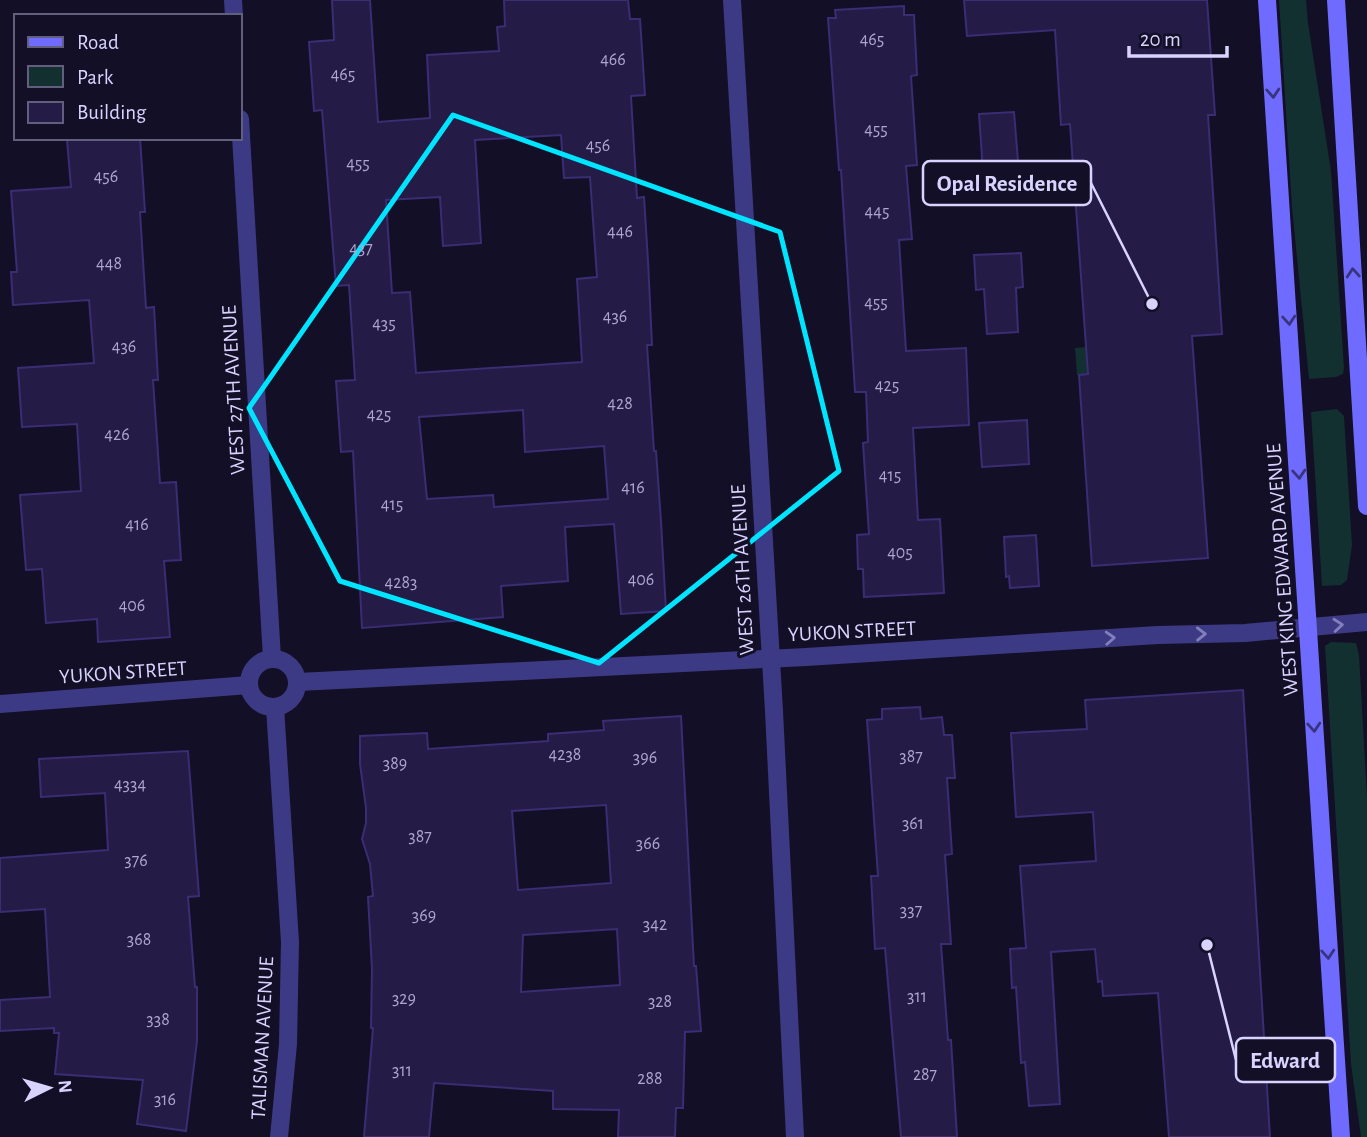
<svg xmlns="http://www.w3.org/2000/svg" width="1367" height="1137" font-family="'Alegreya Sans',sans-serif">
<rect width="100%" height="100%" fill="#130f26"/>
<!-- green -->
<g fill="#12302f">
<polygon points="1279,0 1306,0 1308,23 1331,171 1344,368 1343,374 1336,377 1309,379 1292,207"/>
<polygon points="1121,344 1123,372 1077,375 1075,348"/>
<polygon points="1337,409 1344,416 1352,545 1347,580 1341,585 1322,586 1311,412"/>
<polygon points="1331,642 1356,643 1359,655 1367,797 1367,1137 1361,1137 1351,1064 1325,646"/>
</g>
<!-- building -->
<g fill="#241b47" stroke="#3b2d73" stroke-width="2" fill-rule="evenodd">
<path d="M332 0H370L378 122 430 118 427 55 499 51 497 27 505 26 504 0H628L630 19H640L645 95 631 96 637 198 644 197 648 261 652 345H647L654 451H656L661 521 666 611 621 614 614 524 565 527 568 581 501 586 503 617 362 628 353 451 341 452 336 381 355 380 349 285 336 286 322 110 314 111 309 42 334 40ZM561 135 564 178 590 177 597 277 577 279 582 362 416 373 410 292 392 293 386 200 440 197 443 246 481 243 475 140ZM523 410 525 452 604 446 608 499 494 507 493 495 427 499 419 417Z"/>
<polygon points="964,0 1207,0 1215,115 1208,115 1222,334 1192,336 1208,558 1092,566 1079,375 1088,374 1070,124 1061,125 1055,30 967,36"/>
<polygon points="904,6 904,15 914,15 917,75 911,76 917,165 906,166 912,239 899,240 906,351 966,348 969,425 913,428 918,520 940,519 944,593 864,597 863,569 858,569 857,535 869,534 863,443 868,442 866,392 855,392 841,170 839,170 828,18 836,18 835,10"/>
<polygon points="1014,112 1018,161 1009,161 1010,185 984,186 979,114"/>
<polygon points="98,138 140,138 145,212 140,212 146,308 154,307 158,380 153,380 160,483 176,482 181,560 164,561 170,637 98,642 97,619 46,623 42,569 26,570 20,495 81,491 77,424 22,427 18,368 94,363 89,300 13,305 11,272 17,272 11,191 71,187 67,140"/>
<polygon points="1021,253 1023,287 1016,288 1018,332 987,334 984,289 976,290 974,255"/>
<polygon points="1027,420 1029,464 982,467 979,423"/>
<polygon points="1036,535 1039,586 1010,588 1009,576 1006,577 1004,537"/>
<polygon points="1243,690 1270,1137 1169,1137 1158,993 1103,996 1102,981 1098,982 1095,949 1051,952 1060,1104 1029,1106 1025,1062 1021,1063 1016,987 1012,988 1010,949 1026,948 1020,866 1096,861 1093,812 1016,817 1011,733 1087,729 1085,700"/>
<polygon points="920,707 921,719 942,717 944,735 952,735 955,778 947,778 952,854 945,855 951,944 941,944 948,1040 951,1040 957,1137 901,1137 885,948 875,949 871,876 878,876 867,720 882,719 882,709"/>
<path d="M681 716 694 966H696L701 1031 685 1032 683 1108H676L675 1137H618L619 1110 553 1109V1091L434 1083 429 1137H364L373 1028H371L372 969 368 897 373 896 370 864 362 839 366 823V808L360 764V736L427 733 428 749 548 741V734L604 730 603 721ZM606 805 611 883 518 890 512 811ZM617 929 620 985 521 992 523 935Z"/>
<polygon points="188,751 199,896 188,897 195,987 197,987 197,1041 186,1131 137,1124 143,1080 55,1074 59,1033 54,1033 54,1028 0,1031 0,1000 50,997 45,909 0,912 0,858 108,850 105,793 41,797 39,759"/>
</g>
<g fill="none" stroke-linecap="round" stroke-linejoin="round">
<!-- street -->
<g stroke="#3d3a85" stroke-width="18">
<polyline points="233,0 234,16"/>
<polyline points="732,0 774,711 795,1137"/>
<polyline points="240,119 272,658"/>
<circle cx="273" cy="683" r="24"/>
<polyline points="298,682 806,657 1158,635 1245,633 1367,622"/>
<polyline points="0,704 249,685"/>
<polyline points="275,707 290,942 288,1044 279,1137"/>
</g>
<!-- secondary -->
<g stroke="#6f6bff" stroke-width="18">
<polyline points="1267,0 1341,1137"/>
<polyline points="1336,0 1367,506"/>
</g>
</g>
<!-- one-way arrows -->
<defs><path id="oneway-chevron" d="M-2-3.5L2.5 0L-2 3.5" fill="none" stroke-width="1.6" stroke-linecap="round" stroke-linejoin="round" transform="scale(1.75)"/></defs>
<g stroke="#38347d">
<use href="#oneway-chevron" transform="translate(1273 93) rotate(86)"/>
<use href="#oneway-chevron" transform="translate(1353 273) rotate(-94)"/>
<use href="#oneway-chevron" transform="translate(1289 320) rotate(86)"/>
<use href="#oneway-chevron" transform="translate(1299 474) rotate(86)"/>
<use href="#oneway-chevron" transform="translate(1314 727) rotate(86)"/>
<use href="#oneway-chevron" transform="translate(1328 954) rotate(86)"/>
</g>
<g stroke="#837fbc">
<use href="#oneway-chevron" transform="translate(1338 625) rotate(-5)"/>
<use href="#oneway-chevron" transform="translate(1201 634) rotate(-1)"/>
<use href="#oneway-chevron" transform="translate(1110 638) rotate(-3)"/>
</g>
<!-- marked area -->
<path fill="none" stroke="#00e5ff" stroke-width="5" stroke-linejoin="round" d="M453 115 780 232 839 471 599 663 340 581 249 408Z"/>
<g text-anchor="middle" stroke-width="6" stroke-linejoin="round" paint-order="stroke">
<!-- number labels -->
<g font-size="18" fill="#aca6d1">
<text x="872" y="45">465</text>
<text x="613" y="65">466</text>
<text x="343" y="80">465</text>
<text x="876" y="135">455</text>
<text x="598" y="151">456</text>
<text x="358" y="169">455</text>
<text x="106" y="182">456</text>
<text x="877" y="217">445</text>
<text x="620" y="237">446</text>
<text x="361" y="254">437</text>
<text x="109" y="269">448</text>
<text x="876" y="308">455</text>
<text x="615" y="322">436</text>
<text x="384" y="329">435</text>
<text x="124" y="352">436</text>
<text x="887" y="391">425</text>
<text x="620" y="409">428</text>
<text x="379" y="420">425</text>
<text x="117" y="440">426</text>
<text x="890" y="481">415</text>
<text x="633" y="493">416</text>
<text x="392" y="510">415</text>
<text x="137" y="530">416</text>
<text x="900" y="558">405</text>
<text x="641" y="585">406</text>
<text x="401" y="588">4283</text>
<text x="132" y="611">406</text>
<text x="565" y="760">4238</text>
<text x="911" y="762">387</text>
<text x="645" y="763">396</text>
<text x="395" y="769">389</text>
<text x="130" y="790">4334</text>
<text x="913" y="829">361</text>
<text x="420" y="842">387</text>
<text x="648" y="849">366</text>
<text x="136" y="866">376</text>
<text x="911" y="916">337</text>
<text x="424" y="921">369</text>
<text x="655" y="930">342</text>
<text x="139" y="945">368</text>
<text x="917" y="1002">311</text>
<text x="404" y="1004">329</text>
<text x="660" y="1007">328</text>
<text x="158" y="1025">338</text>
<text x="402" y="1076">311</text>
<text x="925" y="1080">287</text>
<text x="650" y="1084">288</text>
<text x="165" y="1105">316</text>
</g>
<!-- street labels -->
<g font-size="21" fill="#d9d4ff" stroke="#130f26">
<text transform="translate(233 390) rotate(-93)" y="7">WEST 27TH AVENUE</text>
<text transform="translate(742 570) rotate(-93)" y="7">WEST 26TH AVENUE</text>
<text transform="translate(1282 570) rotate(-94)" y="7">WEST KING EDWARD AVENUE</text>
<text transform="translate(852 631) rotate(-3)" y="7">YUKON STREET</text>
<text transform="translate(123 672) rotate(-4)" y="7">YUKON STREET</text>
<text transform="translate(262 1038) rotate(-87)" y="7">TALISMAN AVENUE</text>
</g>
</g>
<!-- callouts -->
<path fill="none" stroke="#d9d4ff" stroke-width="2.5" d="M1152 304L1091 183M1207 945L1236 1060"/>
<g fill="#d9d4ff" stroke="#130f26" stroke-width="2.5">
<circle cx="1152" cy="304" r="7"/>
<circle cx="1207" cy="945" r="7"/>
</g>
<g fill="#130f26" stroke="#d9d4ff" stroke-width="2.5">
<rect x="923" y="161" width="168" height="44" rx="7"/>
<rect x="1236" y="1038" width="99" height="44" rx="7"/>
</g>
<g font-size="23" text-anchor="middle" font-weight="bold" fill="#d9d4ff">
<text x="1007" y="191">Opal Residence</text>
<text x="1285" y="1068">Edward</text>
</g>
<!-- legend -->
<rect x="14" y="14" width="228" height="126" fill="#130f26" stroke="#625e7d" stroke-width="2"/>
<rect x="28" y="37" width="35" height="10" fill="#6f6bff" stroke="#625e7d" stroke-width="2"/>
<text x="77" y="49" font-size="21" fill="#d9d4ff">Road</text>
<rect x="28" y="66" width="35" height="21" fill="#12302f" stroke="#625e7d" stroke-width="2"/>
<text x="77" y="84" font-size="21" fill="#d9d4ff">Park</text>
<rect x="28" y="102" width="35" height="21" fill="#241b47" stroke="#625e7d" stroke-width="2"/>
<text x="77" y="119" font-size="21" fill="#d9d4ff">Building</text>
<!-- north arrow -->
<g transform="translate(49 1088) rotate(85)" stroke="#130f26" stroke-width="5" paint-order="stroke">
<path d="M0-5L12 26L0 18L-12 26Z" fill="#d9d4ff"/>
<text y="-10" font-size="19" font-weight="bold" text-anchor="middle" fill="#d9d4ff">N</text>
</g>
<!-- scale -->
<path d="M1129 46v10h98v-10" fill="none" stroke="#d9d4ff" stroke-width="3.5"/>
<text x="1140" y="46" font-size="21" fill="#d9d4ff" stroke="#130f26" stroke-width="5" paint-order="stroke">20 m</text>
</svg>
